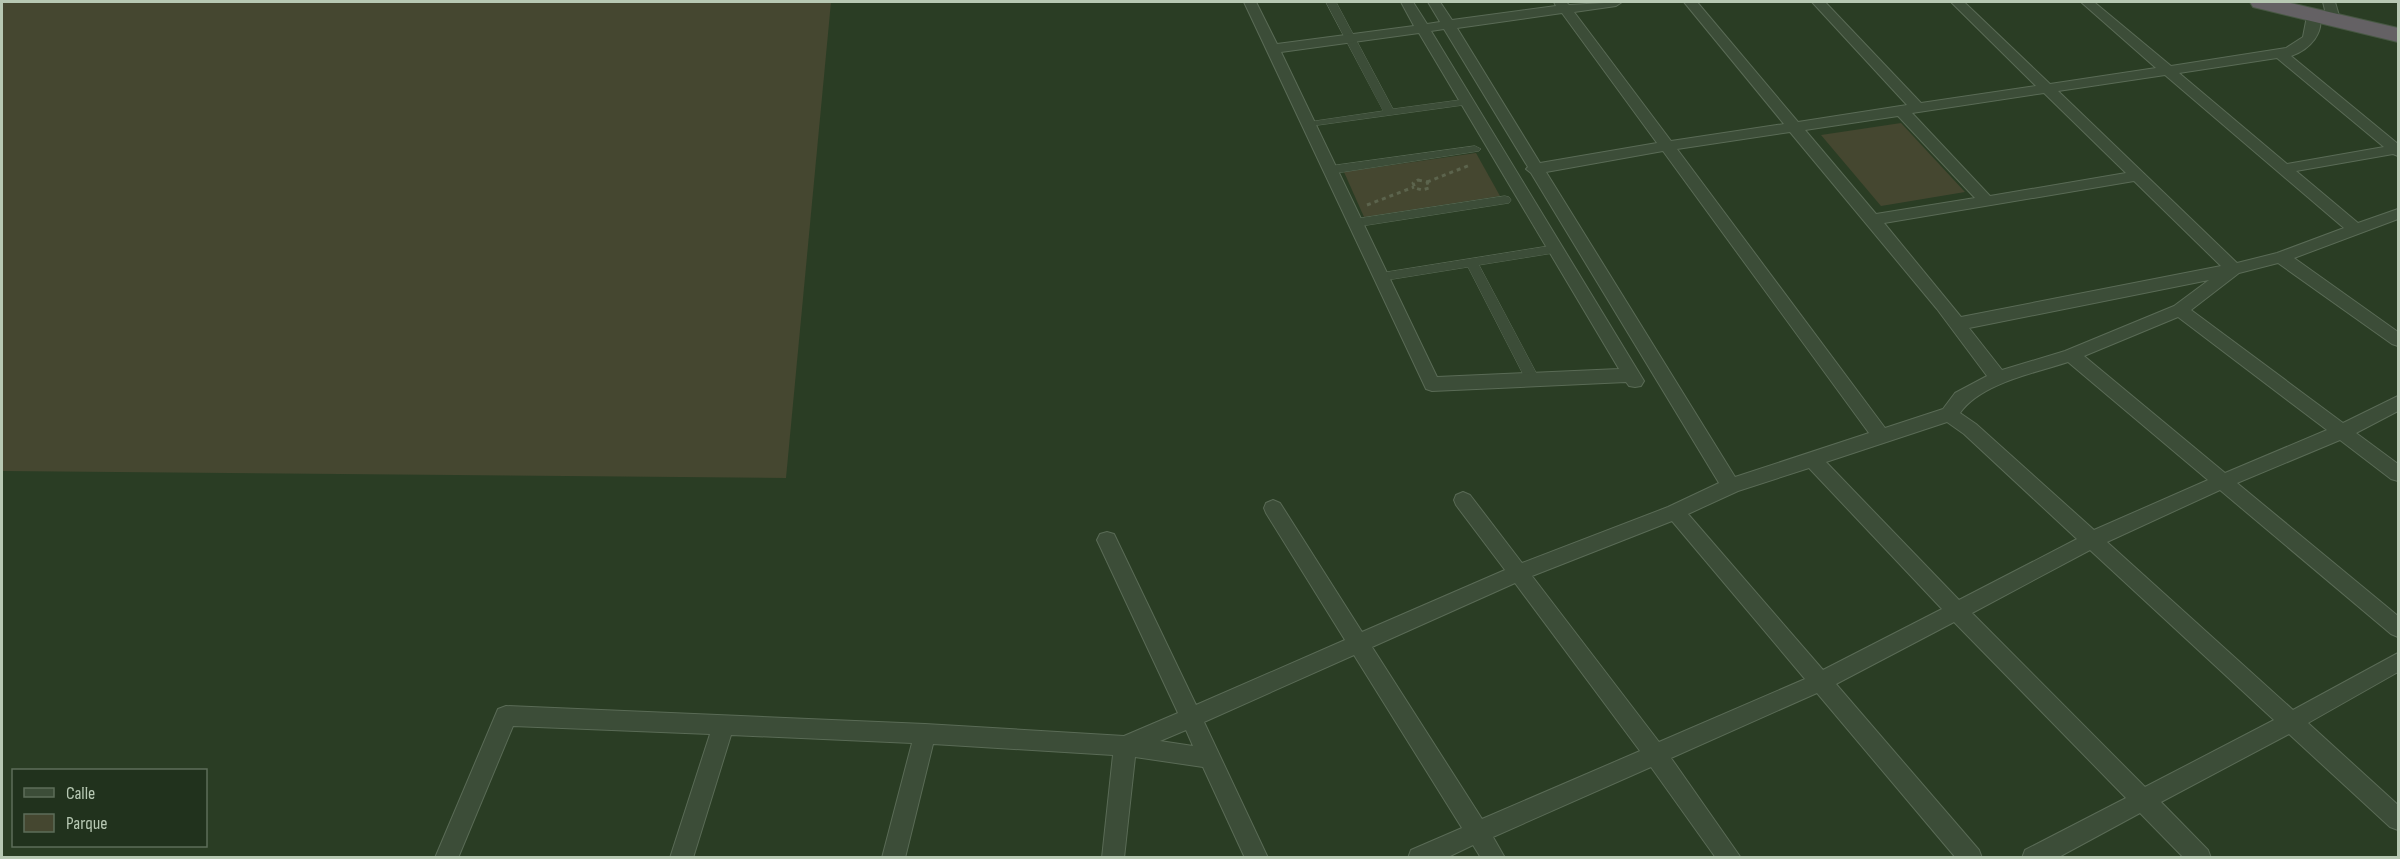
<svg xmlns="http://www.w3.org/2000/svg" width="2400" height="859" font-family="'Sofia Sans Condensed',sans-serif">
<rect width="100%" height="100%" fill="#2a3d24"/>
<!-- green -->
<g fill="#454730">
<polygon points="2,2 831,2 786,478 2,471"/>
<polygon points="1901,123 1965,192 1881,206 1821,135"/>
<polygon points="1476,153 1500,196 1364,217 1344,172"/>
</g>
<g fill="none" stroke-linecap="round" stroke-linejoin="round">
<!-- pedestrian casing -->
<g stroke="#5a6b56" stroke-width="1">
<g id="pedestrian">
<polygon points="1326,2 1336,2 1393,109 1467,99 1471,100 1471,104 1304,127 1304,123 1308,122 1383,111"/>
<polygon points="1475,146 1481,149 1479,151 1330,174 1324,170 1330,166"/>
<polygon points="1505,196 1509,197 1511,200 1509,203 1355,227 1349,223 1355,219"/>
<polygon points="1556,245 1562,249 1560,252 1479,265 1540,380 1533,385 1526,380 1468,267 1381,281 1375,277 1381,273"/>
</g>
</g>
<!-- minor casing -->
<g stroke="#5a6b56" stroke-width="2">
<g id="minor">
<path d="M1244 2H1256L1277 44 1414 26 1401 2H1413L1427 24 1440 22 1428 2H1440L1452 20 1556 6 1554 2H1566L1569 5 1622 2 1616 6 1574 12 1671 141 1784 124 1684 2H1697L1798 122 1907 105 1812 2H1825L1921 103 2036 86 1951 2H1964L2050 84 2156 68 2081 2H2094L2171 66 2286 48 2303 37 2308 11H2318C2327 32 2309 50 2291 56L2398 144V156L2393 154 2296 171 2358 223 2398 209V219L2294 258 2398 332V346L2392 344 2278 263 2239 273 2191 310 2343 423 2398 396V411L2356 433 2398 464V481L2391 479 2340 440 2237 483 2398 616V637L2391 634 2220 490 2107 542 2293 710 2398 653V672L2308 723 2398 805V830L2390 827 2289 734 2161 802 2208 850 2211 858H2184L2140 813 2057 858H2022L2025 850 2126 798 1954 622 1836 684 1979 850 1982 858H1956L1817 693 1671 758 1741 858H1716L1651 767 1493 837 1505 858H1481L1473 845 1446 858H1408L1411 850 1462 828 1354 655 1204 722 1268 858H1245L1203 767 1135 757 1124 858H1102L1113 755 933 744 905 858H882L912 743 731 735 693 858H670L710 734 513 726 458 858H435L498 709 506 706 925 724 1124 736 1178 713 1097 540 1100 534 1107 532 1114 534 1196 705 1345 640 1266 513 1264 508 1266 503 1273 500 1280 503 1362 632 1505 570 1456 505 1454 500 1456 495 1463 492 1470 495 1522 563 1668 507 1719 483 1531 173 1526 169 1528 167 1444 29 1431 31 1644 381 1641 386 1635 387 1629 386 1626 382 1432 391 1426 389ZM1562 13 1657 143 1540 163 1457 28ZM1419 33 1619 369 1437 377 1281 52ZM2277 58 2384 147 2287 164 2179 73ZM2165 75 2344 228 2277 253 2237 263 2058 91ZM2044 93 2126 173 1990 196 1912 113ZM1898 116 1975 198 1876 214 1805 130ZM1790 132 1937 309 1987 376 1955 393 1943 409 1885 428 1677 149ZM1663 151 1869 433 1735 477 1546 172ZM2134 181 2221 266 1961 317 1884 223ZM2209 280 2174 306 2065 351 2002 370 1969 328ZM2178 317 2327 430 2225 473 2084 356ZM2068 362 2208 480 2094 530 1976 424 1960 413C1981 383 2035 373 2068 362ZM1947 422 1964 434 2077 539 1959 600 1826 462ZM1809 468 1942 609 1823 670 1688 514 1738 491ZM1672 521 1805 679 1659 742 1532 576ZM2090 550 2274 720 2145 787 1972 613ZM1515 583 1640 751 1482 819 1372 647ZM1186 730 1193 746 1160 741Z"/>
<polygon points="2323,2 2335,2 2340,19 2338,22 2328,22"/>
</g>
</g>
<!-- trunk casing -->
<g stroke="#475843" stroke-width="2">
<polygon id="trunk" points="2250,2 2286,2 2398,28 2398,42 2253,7"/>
</g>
<!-- path -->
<g stroke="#5c644d" stroke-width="3" stroke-dasharray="4 4" stroke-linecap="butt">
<polygon points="1418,180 1427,182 1429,188 1422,190 1415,188 1413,183"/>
<polyline points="1427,182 1470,165"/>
<polyline points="1367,205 1414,187"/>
</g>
<!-- pedestrian -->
<use href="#pedestrian" fill="#3c4d38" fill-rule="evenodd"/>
<!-- minor -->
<use href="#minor" fill="#3c4d38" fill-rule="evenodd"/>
<!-- trunk -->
<use href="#trunk" fill="#646164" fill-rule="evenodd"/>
</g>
<!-- border -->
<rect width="2400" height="859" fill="none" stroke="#b7c8b3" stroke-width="6"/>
<!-- legend -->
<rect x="12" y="769" width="195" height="78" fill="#21321d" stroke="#5d6e59" stroke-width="1.5"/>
<rect x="24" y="788" width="30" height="9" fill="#3c4d38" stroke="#5d6e59" stroke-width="1.5"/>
<text x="66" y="799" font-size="18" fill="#b7c8b3">Calle</text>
<rect x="24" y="814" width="30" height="18" fill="#454730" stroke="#5d6e59" stroke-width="1.5"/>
<text x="66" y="829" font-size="18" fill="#b7c8b3">Parque</text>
</svg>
